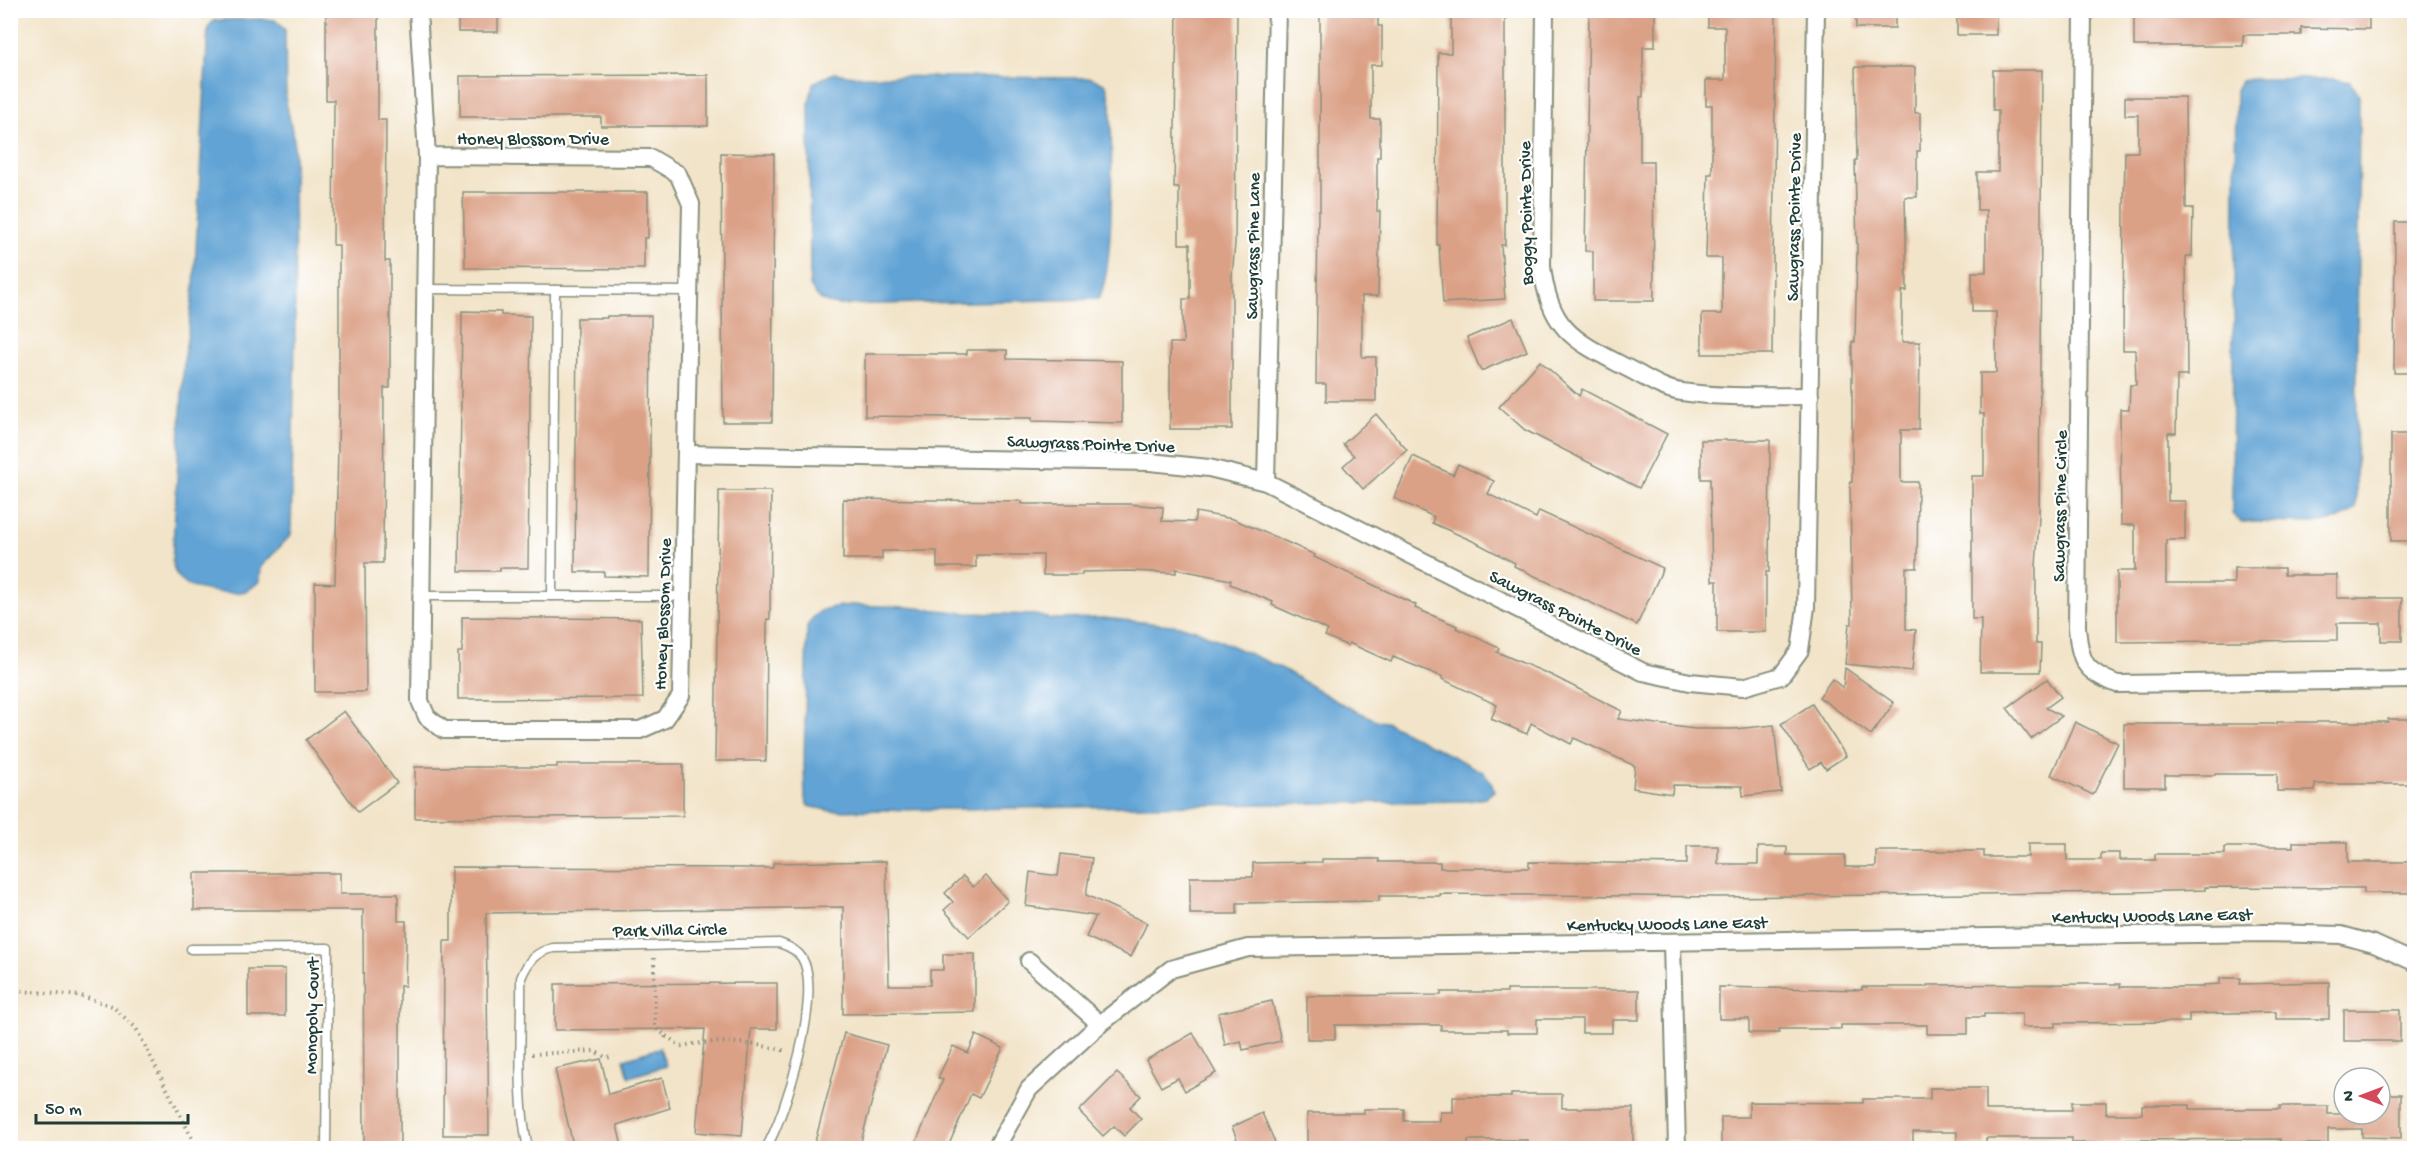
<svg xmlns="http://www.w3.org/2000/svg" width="2425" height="1159" font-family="'Gochi Hand',sans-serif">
<rect width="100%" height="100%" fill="#fff"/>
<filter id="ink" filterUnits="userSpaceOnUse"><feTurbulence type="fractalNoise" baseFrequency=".0167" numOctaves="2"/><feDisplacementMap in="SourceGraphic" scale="12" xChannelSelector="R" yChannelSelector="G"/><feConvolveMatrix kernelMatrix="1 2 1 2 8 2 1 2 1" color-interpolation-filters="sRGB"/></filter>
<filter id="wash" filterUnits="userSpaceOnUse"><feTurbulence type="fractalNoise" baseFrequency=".008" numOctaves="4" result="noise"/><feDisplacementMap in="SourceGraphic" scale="24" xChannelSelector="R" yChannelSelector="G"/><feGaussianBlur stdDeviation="1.35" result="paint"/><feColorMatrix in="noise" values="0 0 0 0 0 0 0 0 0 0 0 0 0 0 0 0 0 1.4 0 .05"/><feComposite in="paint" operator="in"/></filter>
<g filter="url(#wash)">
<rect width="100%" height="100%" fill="#f2e4c9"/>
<!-- water -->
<g fill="#60a3d4" stroke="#407084" stroke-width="1.5">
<path d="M262 19 276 20 285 28 286 102 294 140 295 338 291 535 261 567 260 581C256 584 252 588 248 590 236 596 194 591 183 582 176 577 174 570 172 561L184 361 194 286 208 27 215 20Z"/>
<path d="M834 73 854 76 1092 78 1106 85 1111 104C1111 142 1116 273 1098 299L839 305C824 303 818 300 810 286L809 104 813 83Z"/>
<path d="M2251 79H2333L2350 82 2359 95 2356 508 2340 519 2320 523 2241 522 2232 514 2233 331C2238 314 2228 299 2234 285L2236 90 2241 81Z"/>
<path d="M850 605 907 607 967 613 1035 615 1051 619 1104 618 1181 626 1199 631 1283 669 1336 701 1378 721 1386 722 1483 772 1491 781 1494 791 1485 798 1467 801 831 811 808 806 805 799 804 763 807 627C818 606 828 608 850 605Z"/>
<polygon points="660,1048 666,1066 629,1077 624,1059"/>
</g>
<g id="blocks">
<!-- building -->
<g fill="#dba187">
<polygon points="326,10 378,10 378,120 386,120 385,261 390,261 390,388 384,388 383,563 365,563 366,692 315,692 315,583 335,584 339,400 339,245 333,245 334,100 326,100"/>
<rect x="458" y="10" width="40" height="22"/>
<polygon points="1177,10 1237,10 1235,244 1232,276 1232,429 1170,429 1170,343 1183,343 1183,299 1190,299 1190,244 1179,244 1179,188 1174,188"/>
<polygon points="1320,10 1378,10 1378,26 1382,26 1382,65 1371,65 1371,119 1380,119 1380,157 1377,157 1377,211 1380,211 1378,296 1362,296 1362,357 1376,357 1376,401 1326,401 1326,384 1316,384 1318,211 1320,211"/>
<polygon points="1451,10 1505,10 1505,245 1501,245 1505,299 1443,303 1439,245 1437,245 1438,53 1451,53"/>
<polygon points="1589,10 1655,10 1655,47 1643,47 1643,97 1640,97 1640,161 1653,161 1654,301 1593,301 1593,251 1585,251"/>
<polygon points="1708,10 1776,10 1772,354 1702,354 1702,314 1722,314 1722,258 1706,258 1708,174 1712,174 1712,105 1706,105 1706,80 1725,80 1725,27 1708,27"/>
<rect x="1856" y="10" width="39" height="18"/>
<rect x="1957" y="10" width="39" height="25"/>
<polygon points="2134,10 2369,10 2369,29 2301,28 2301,35 2243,35 2243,46 2134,46"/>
<polygon points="1855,67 1915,67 1915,113 1920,113 1920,151 1917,151 1917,197 1905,197 1907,291 1902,291 1902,342 1920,342 1919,430 1901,430 1901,482 1918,482 1917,568 1906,568 1906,629 1916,630 1912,671 1845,664 1849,624 1852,624 1850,482 1852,482 1852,342 1855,342 1857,251 1855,160 1857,160"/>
<polygon points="1993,70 2042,70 2039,517 2036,567 2036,644 2041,644 2040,672 1980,672 1981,619 1972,619 1972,476 1984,476 1984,414 1980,414 1980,373 1996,373 1996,312 1972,312 1972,272 1986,272 1986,210 1977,210 1977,172 1998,172 1998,110 1993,110"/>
<polygon points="708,75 708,126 601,126 601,117 460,117 460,76"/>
<polygon points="2125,97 2185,97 2186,208 2193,208 2192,256 2186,256 2187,376 2177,376 2176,433 2168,433 2168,501 2185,501 2185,540 2166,540 2166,583 2234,583 2234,568 2284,568 2284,575 2337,575 2337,598 2402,598 2402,641 2381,641 2381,623 2337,623 2337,640 2117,642 2117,571 2135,571 2135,525 2121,525 2120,409 2129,409 2130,385 2136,385 2135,350 2123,350 2124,207 2125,152 2138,152 2138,115 2125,115"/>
<polygon points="721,153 774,154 772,422 723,422"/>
<polygon points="463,192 648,192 648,238 644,238 644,269 465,268"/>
<polygon points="2395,222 2415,222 2415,373 2394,373"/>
<polygon points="462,311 501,312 501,315 531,316 528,568 500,568 500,571 459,571"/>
<polygon points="607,316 651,316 649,577 604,576 604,572 575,572 577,318 607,318"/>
<polygon points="1513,318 1527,351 1481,371 1467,338"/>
<polygon points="967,350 1007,350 1007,359 1122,361 1122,423 1032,421 1032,418 865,416 865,354 967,354"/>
<polygon points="1540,361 1579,396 1582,389 1667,434 1639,488 1525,430 1499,407"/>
<polygon points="1376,414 1407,450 1363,489 1343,466 1354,456 1343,444"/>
<rect x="2391" y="434" width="24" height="107"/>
<polygon points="1701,440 1770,440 1769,572 1766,572 1766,632 1717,632 1717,581 1712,581 1710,479 1701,479"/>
<polygon points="1413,456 1453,475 1458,464 1494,481 1488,494 1536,518 1539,511 1663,568 1637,625 1514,566 1515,563 1475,542 1432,523 1434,517 1394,498"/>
<polygon points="719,491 771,491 770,619 767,619 766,761 715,761"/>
<polygon points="843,499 1022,501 1022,504 1128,504 1163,507 1162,521 1194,522 1196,512 1233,519 1289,543 1315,555 1314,557 1416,605 1415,608 1457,626 1456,628 1499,648 1497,652 1551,675 1622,711 1618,719 1695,729 1734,729 1774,725 1781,792 1743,796 1742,786 1673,785 1672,794 1633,788 1635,766 1574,738 1571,744 1531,723 1527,734 1491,719 1497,705 1442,679 1443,677 1393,657 1391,662 1349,643 1348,646 1325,636 1328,630 1272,605 1273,602 1230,584 1231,580 1176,569 1176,573 1128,571 1082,572 1082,575 1043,575 1043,555 976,555 976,567 937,567 937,551 882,551 882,559 843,559"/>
<polygon points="462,617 641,619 643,698 458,699 458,652 462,652"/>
<polygon points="1845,668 1894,703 1871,735 1819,697 1832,679 1843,688"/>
<polygon points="2047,679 2061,697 2046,708 2062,716 2031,739 2007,708"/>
<polygon points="1812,704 1846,756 1826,769 1821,762 1810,769 1781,724"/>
<polygon points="344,711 397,783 358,812 306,740"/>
<polygon points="2388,719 2415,719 2415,784 2315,784 2315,791 2277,791 2277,774 2215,774 2215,775 2165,775 2165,787 2124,787 2124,724 2277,724 2277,722 2388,722"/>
<polygon points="2075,722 2118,743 2093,795 2051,775"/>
<polygon points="557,764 683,764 683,816 415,818 415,767 557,767"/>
<polygon points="2293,842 2348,842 2348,862 2413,862 2413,893 2364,893 2364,888 2205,887 2205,890 2135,892 1718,897 1440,894 1440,896 1379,896 1379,901 1237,903 1237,914 1190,914 1190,877 1253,877 1253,863 1322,862 1322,859 1379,859 1379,862 1440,862 1440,868 1529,868 1529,862 1687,864 1687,846 1718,846 1718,864 1758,864 1758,847 1787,847 1787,855 1845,855 1845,867 1876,867 1876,851 1984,851 1984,857 2028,857 2028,844 2067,844 2067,860 2101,860 2101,853 2119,853 2119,860 2155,860 2155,854 2225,854 2225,847 2293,847"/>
<polygon points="1061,854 1092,858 1086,895 1147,923 1131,957 1086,937 1096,916 1026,906 1030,872 1058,876"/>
<polygon points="886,861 889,985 930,985 930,970 943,970 943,954 975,954 975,1012 843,1014 843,907 486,913 489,1135 443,1135 444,941 451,941 451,867 773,868 773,863"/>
<polygon points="194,873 340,873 340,894 398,894 398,921 406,921 406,941 405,986 400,986 400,1145 364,1145 363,910 194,910"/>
<polygon points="963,876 973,887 986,876 1008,901 969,937 944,910 953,902 945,893"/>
<rect x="248" y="969" width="37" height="47"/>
<polygon points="2220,978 2241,978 2240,984 2329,982 2329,1019 2276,1019 2276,1012 2189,1014 2189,1022 2055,1023 2055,1027 2022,1027 2022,1014 1984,1014 1984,1017 1968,1017 1968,1034 1927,1034 1927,1025 1841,1025 1841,1029 1779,1029 1779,1033 1749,1033 1749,1019 1719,1019 1719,987 1862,990 1862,987 1927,987 1927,985 2085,984 2120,984 2120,987 2203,987 2203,985 2220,984"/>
<polygon points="777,983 777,1029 751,1029 742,1136 696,1132 705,1029 555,1030 555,984"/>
<polygon points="1507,990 1639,990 1639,1020 1612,1020 1612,1033 1582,1033 1582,1019 1537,1019 1537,1033 1507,1033 1507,1030 1441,1030 1441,1025 1335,1025 1335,1039 1307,1039 1307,996 1441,995 1441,992 1507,992"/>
<polygon points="1272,1001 1281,1041 1243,1050 1241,1041 1225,1045 1218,1013"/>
<rect x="2344" y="1010" width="56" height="31"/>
<polygon points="844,1033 887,1045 859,1149 813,1149"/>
<polygon points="1193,1033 1216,1073 1185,1091 1178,1078 1161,1087 1146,1060"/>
<polygon points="976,1035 1003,1048 979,1098 971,1094 947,1149 913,1149 943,1080 938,1078 953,1046 968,1053"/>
<polygon points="601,1059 609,1094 662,1078 670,1108 617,1125 621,1142 596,1149 574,1149 555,1069"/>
<polygon points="1117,1073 1141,1096 1130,1107 1141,1119 1124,1136 1114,1126 1103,1136 1079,1111"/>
<polygon points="1930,1088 1986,1088 1986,1110 2072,1110 2072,1102 2106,1102 2106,1114 2142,1114 2142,1105 2190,1105 2190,1109 2280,1109 2280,1106 2328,1106 2328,1114 2380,1114 2380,1094 2401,1094 2401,1138 2362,1137 2362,1129 2328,1129 2328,1144 2280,1144 2280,1139 2121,1140 2121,1143 2072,1143 2072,1138 1986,1138 1986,1145 1957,1145 1957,1132 1913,1132 1913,1143 1721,1147 1721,1117 1749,1117 1749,1102 1863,1103 1863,1099 1930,1099"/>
<polygon points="1511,1094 1562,1094 1562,1108 1633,1108 1633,1146 1527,1149 1527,1140 1468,1140 1468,1149 1326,1149 1326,1144 1307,1144 1307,1113 1364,1113 1364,1109 1404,1109 1404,1121 1440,1121 1440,1112 1453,1112 1453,1097 1511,1097"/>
<polygon points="1262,1113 1278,1149 1241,1149 1232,1127"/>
</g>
</g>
</g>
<g filter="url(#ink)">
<use href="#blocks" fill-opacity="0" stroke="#88907e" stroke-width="1.5"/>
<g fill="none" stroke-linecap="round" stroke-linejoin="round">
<!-- lane casing -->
<g stroke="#88907e" stroke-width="11">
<g id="lane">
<polyline points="425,289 689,291"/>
<polyline points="422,596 683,596"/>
<polyline points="552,596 555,290"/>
<polyline points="191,949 328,948 326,1148"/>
<path d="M528 1148C516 1095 522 1032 521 978 528 961 535 952 553 948L779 943C788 946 797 950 802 958 823 992 786 1115 766 1148"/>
<polyline points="695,1148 702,1148"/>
</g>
</g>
<!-- street casing -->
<g stroke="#88907e" stroke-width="20">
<g id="street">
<polyline points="418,10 427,156 420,701 427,717 444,730 640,730 665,719 681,696 691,204 678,174 651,158 427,156"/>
<path d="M1545 10 1542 266C1549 333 1578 342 1631 370 1647 378 1664 390 1682 392 1723 398 1767 396 1810 396"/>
<path d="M2083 10 2077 627C2080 662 2084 671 2117 684L2414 680"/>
<polyline points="686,454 1150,462 1209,468 1266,482 1643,672 1690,682 1743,687 1781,676 1800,650 1806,607 1816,10"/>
<polyline points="1266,482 1277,10"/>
<polyline points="1672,943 1677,1148"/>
<polyline points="1029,961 1100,1024"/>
<polyline points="996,1148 1029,1089 1100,1024 1171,969 1248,948 2266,933 2341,935 2374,944 2414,962"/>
</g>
</g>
<!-- path -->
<g stroke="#88907e" stroke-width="4" stroke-dasharray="1.5 4.5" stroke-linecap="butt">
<polyline points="654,958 655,1027 666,1036 663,1041"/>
<polyline points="10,990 81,996 112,1006 136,1028 197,1148"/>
<path d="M666 1036 681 1046C720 1039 748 1042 787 1051"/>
<polyline points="532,1054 594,1051 607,1058 614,1056"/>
</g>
<!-- lane -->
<use href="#lane" stroke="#fff" stroke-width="8"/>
<!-- street -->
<use href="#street" stroke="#fff" stroke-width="16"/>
</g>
</g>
<g text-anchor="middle" stroke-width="4.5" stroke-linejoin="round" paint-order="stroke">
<!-- street labels -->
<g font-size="18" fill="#1f3d34" stroke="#fff">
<text x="533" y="144">Honey Blossom Drive</text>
<text transform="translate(1525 213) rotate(-91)" y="6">Boggy Pointe Drive</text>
<text transform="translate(1793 217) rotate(-89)" y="6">Sawgrass Pointe Drive</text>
<text transform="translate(1252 246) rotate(-89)" y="6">Sawgrass Pine Lane</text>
<text transform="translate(1091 443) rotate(2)" y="6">Sawgrass Pointe Drive</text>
<text transform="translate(2059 506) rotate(-89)" y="6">Sawgrass Pine Circle</text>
<text transform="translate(1566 612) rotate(27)" y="6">Sawgrass Pointe Drive</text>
<text transform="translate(662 614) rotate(-88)" y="6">Honey Blossom Drive</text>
<text transform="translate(2152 915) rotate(-1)" y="6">Kentucky Woods Lane East</text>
<text transform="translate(1667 923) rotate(-1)" y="6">Kentucky Woods Lane East</text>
<text transform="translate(670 929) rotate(-1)" y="6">Park Villa Circle</text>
<text transform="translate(311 1016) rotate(-89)" y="6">Monopoly Court</text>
</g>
</g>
<!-- margin -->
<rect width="2425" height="1159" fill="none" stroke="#fff" stroke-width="36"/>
<!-- north arrow -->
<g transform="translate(2362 1096) rotate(270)"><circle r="28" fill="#ffffff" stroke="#a5b1ae" stroke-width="1.5"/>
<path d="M0-4.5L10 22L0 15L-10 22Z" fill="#d1495b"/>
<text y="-9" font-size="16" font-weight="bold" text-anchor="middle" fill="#1f3d34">N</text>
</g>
<!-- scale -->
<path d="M36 1114v9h152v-9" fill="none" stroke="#1f3d34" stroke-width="3"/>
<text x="45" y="1114" font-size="18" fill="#1f3d34" stroke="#ffffff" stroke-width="4.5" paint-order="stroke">50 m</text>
</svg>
